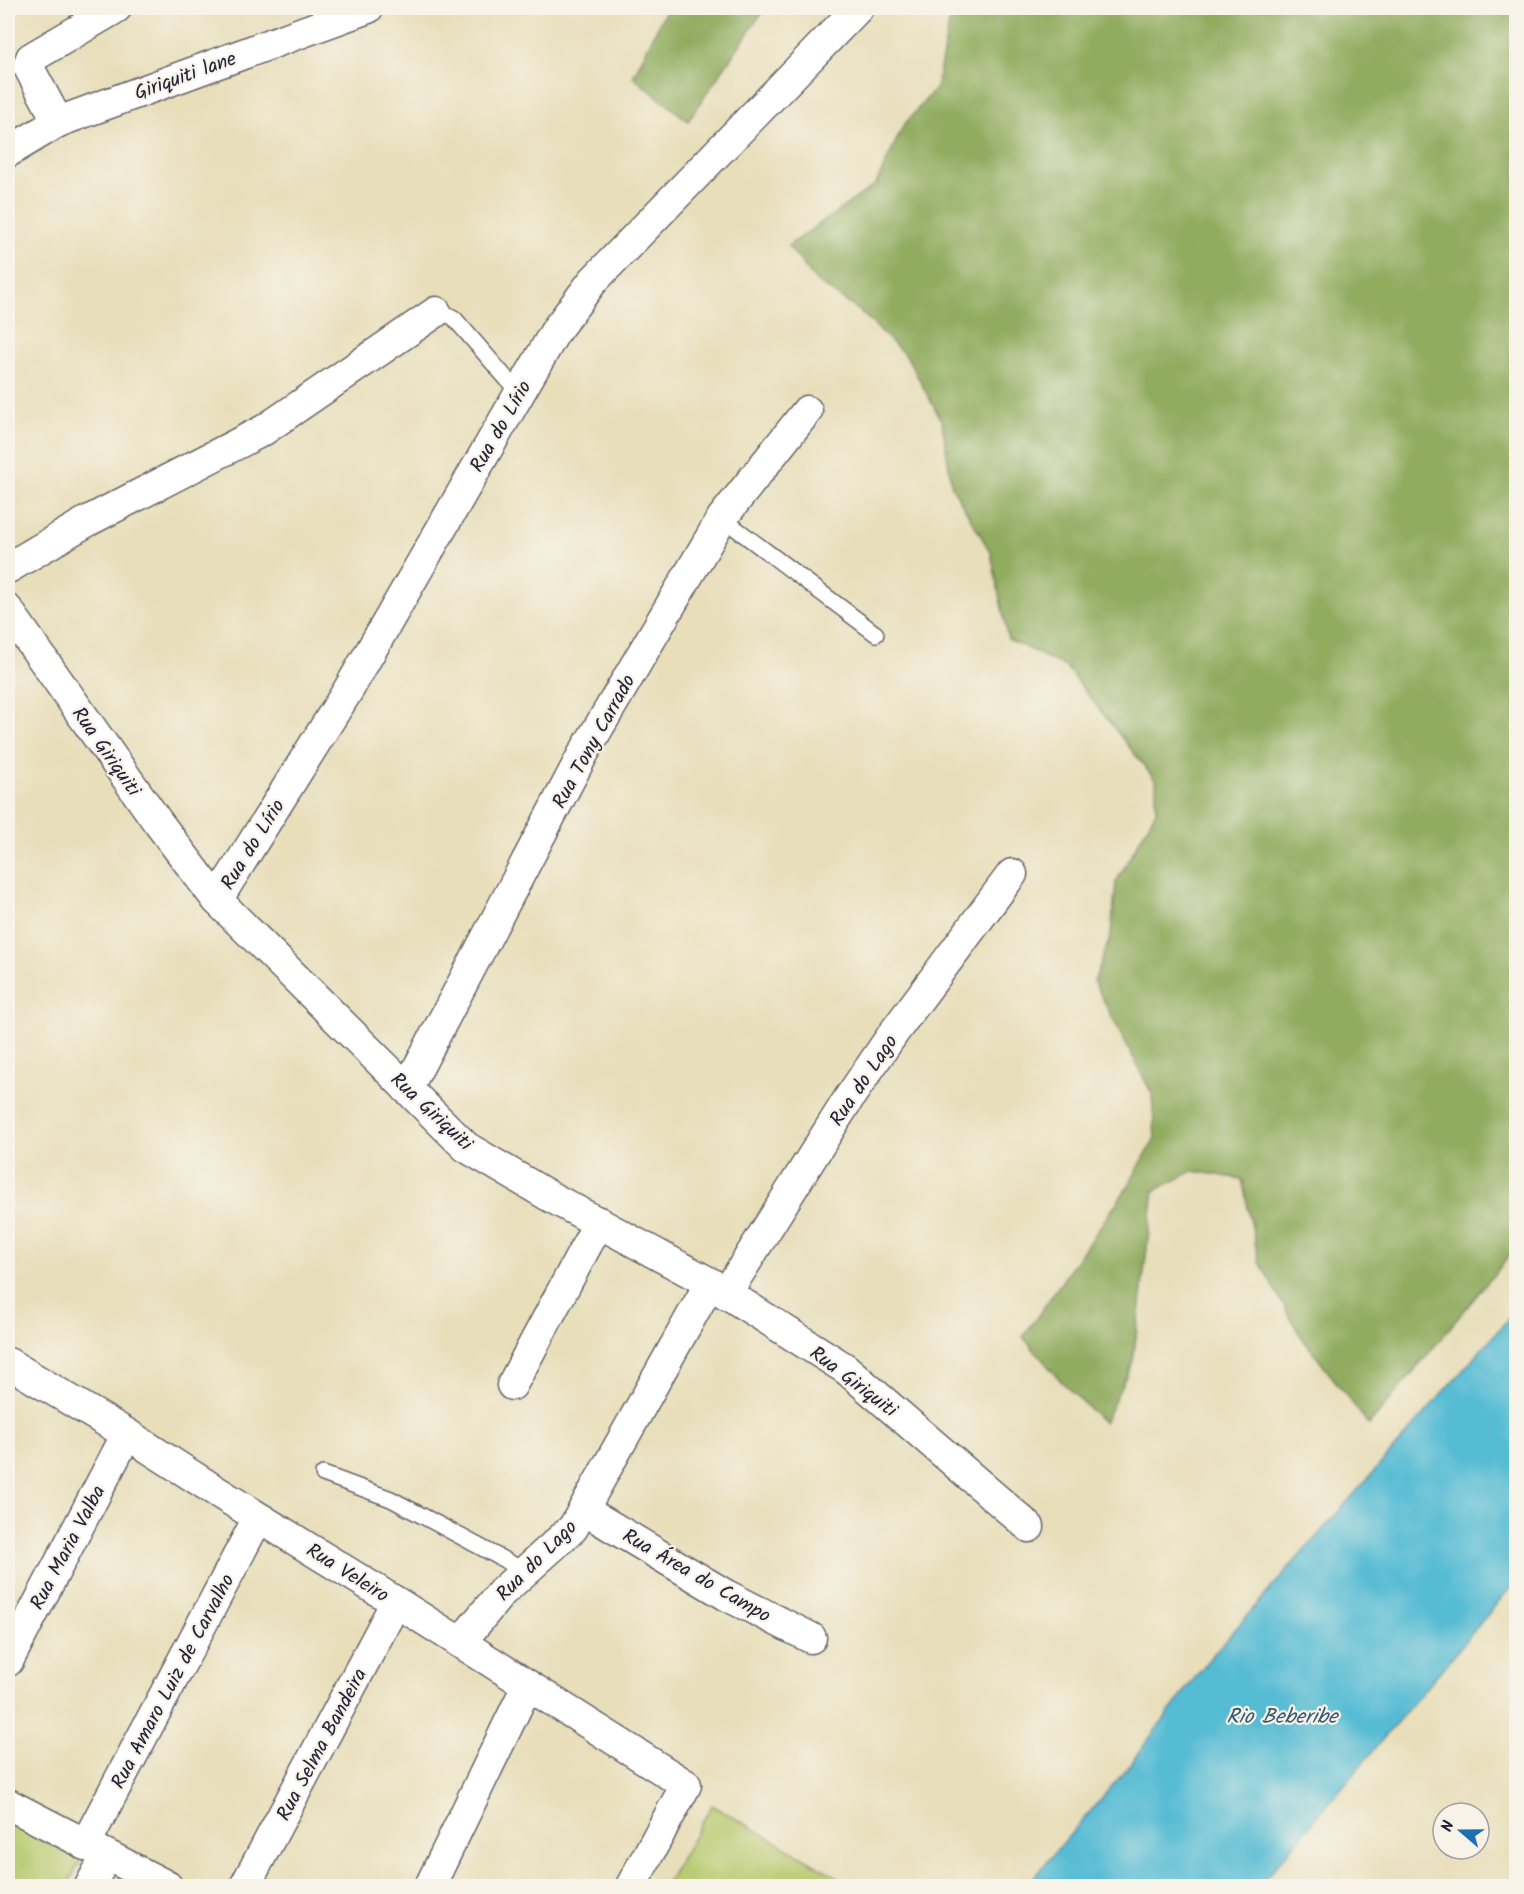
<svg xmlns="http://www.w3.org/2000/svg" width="1524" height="1894" font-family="Kalam,sans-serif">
<rect width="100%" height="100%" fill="#f7f3e8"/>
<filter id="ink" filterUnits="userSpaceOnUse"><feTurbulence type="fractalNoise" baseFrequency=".0167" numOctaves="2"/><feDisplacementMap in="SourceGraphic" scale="12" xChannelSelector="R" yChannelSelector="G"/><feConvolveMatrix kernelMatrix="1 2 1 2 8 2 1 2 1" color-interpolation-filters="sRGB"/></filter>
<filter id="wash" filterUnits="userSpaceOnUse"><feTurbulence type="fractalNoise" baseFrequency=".008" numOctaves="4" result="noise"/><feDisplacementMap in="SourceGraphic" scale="24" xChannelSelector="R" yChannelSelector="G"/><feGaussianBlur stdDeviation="1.35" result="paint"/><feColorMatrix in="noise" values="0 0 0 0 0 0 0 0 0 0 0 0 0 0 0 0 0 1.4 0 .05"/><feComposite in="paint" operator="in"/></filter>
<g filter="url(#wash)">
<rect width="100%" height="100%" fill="#e8deba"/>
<!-- green -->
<g fill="#b5c86b" stroke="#6c7553" stroke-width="1.5">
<polygon points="712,1805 853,1886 665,1886"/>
<polygon points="8,1821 81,1860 67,1886 8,1886"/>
</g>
<!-- forest -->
<g fill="#90ac5f" stroke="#59674d" stroke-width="1.5">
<polygon points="667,8 765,8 688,121 633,77"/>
<polygon points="951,8 1516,8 1516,1248 1369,1425 1300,1335 1259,1261 1242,1179 1193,1171 1154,1191 1133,1361 1104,1423 1061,1381 1023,1337 1127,1188 1155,1138 1152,1094 1094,982 1111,935 1116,882 1156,811 1156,781 1066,667 1008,639 991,553 952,487 942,422 907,357 861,312 816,281 788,246 876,184 903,126 936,88 951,14"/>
</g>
<!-- water -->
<polygon fill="#56bcd4" stroke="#3c6f88" stroke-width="1.5" points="1516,1310 1516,1581 1259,1886 1026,1886 1125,1771 1209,1659"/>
</g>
<g filter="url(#ink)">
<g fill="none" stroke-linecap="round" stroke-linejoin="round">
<!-- service casing -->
<g stroke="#676467" stroke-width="18">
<g id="service">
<polyline points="78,8 89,23"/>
<polyline points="436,312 445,313 454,318 519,393"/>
<polyline points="722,518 876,634"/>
<polyline points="323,1474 391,1499 525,1571"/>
</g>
</g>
<!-- minor casing -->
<g stroke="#676467" stroke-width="33">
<g id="minor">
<polyline points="58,122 28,66 31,58 116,8"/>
<polyline points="8,152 58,122 368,8"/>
<polyline points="8,568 86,522 264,430 436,312"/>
<polyline points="8,610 157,821 217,900 466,1147 549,1196 710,1283 846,1369 1029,1527"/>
<polyline points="217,900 347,692 556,330 593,281 858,8"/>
<polyline points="407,1089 583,754 722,518 807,411"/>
<polyline points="726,1294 849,1098 895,1031 1012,874"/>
<polyline points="8,1363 127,1434 219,1493 396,1602 686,1785 631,1886"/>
<polyline points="512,1385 599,1222"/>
<polyline points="584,1510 726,1595 811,1638"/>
<polyline points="460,1643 502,1592 573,1528 710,1283"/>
<polyline points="8,1661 127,1434"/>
<polyline points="8,1804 167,1886"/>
<polyline points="85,1845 258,1518"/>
<polyline points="90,1886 106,1856"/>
<polyline points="245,1886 396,1602"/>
<polyline points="430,1886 527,1686"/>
</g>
</g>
<!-- service -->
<use href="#service" stroke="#fff" stroke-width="15"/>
<!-- minor -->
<use href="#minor" stroke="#fff" stroke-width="30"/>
</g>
</g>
<g text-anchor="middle" stroke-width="4.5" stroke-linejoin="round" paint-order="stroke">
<!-- street labels -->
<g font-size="20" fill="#22223b" stroke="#f7f3e8">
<text transform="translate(185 75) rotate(-20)" y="7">Giriquiti lane</text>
<text transform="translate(500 426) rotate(-60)" y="7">Rua do Lírio</text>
<text transform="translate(593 741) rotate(-61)" y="7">Rua Tony Carrado</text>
<text transform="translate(107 751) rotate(55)" y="7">Rua Giriquiti</text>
<text transform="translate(252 844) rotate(-58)" y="7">Rua do Lírio</text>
<text transform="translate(863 1080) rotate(-56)" y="7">Rua do Lago</text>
<text transform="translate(432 1111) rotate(43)" y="7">Rua Giriquiti</text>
<text transform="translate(854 1381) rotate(37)" y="7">Rua Giriquiti</text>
<text transform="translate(67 1547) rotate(-62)" y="7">Rua Maria Valba</text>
<text transform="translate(536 1560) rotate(-45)" y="7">Rua do Lago</text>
<text transform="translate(348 1572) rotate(32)" y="7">Rua Veleiro</text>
<text transform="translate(697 1575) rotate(30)" y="7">Rua Área do Campo</text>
<text transform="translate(172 1681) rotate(-62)" y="7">Rua Amaro Luiz de Carvalho</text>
<text transform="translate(321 1744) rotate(-62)" y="7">Rua Selma Bandeira</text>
</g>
<!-- water labels -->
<g font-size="21" font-style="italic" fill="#345871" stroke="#f7f3e8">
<text x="1282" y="1723">Rio Beberibe</text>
</g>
</g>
<!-- margin -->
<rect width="1524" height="1894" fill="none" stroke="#f7f3e8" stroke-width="30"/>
<!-- north arrow -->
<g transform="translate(1461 1831) rotate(290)"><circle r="28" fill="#f7f3e8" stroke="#a29fa3" stroke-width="1.5"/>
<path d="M0-4.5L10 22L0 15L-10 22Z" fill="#1f6fb2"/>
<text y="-9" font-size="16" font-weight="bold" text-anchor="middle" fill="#22223b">N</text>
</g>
</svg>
